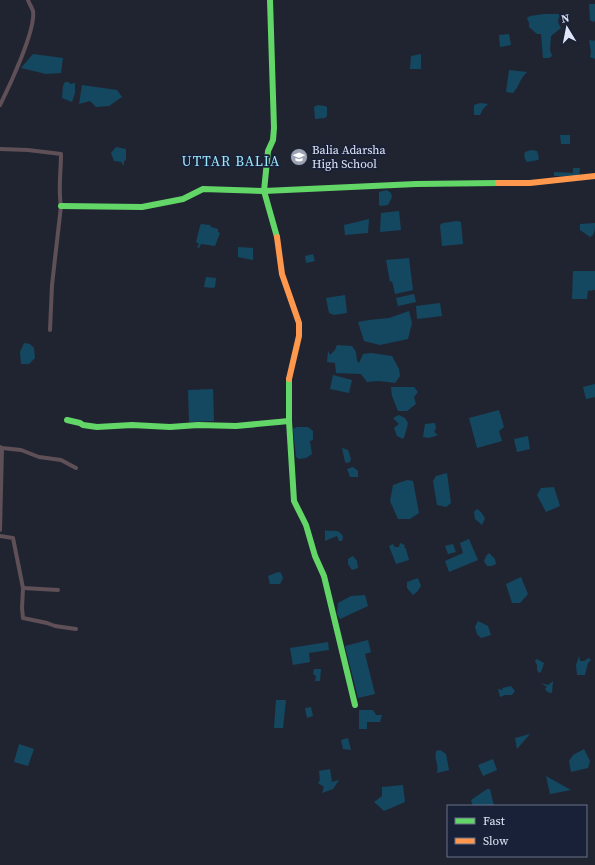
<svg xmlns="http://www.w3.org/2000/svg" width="595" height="865" font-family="'Source Serif 4',serif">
<rect width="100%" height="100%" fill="#202431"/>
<!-- water -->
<g fill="#144861">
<polygon points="589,4 595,4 595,21 593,22 590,20"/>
<path d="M544 14H558L560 16C557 20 558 23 561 28L551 36 550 50 552 56 549 58H543L541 34H537L529 27V23L527 18 530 16Z"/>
<polygon points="509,34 511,45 500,47 499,35"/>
<polygon points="589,40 594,41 595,40 595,59 590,57 591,53"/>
<polygon points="33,54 63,58 61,73 46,74 21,68"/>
<polygon points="421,54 421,69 410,69 411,56"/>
<path d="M509 70 527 72C520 78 519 87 513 93L506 92Z"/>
<polygon points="65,82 69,82 70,84 75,83 75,93 72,102 62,98 63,86"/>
<polygon points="82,85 117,90 122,97 109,106 96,107 90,101 79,104"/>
<polygon points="480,103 488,104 483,109 480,115 474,115 474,105"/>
<polygon points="318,105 325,106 327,107 327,116 325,118 315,119 314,107"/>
<polygon points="560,135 570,135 570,144 561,144"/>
<polygon points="116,147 126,149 126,160 124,161 124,166 121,162 114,161 111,153"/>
<path d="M531 150 537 151 539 158 538 160 527 162C524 159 524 155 525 152Z"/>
<polygon points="573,168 580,168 579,177 554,176 554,172 573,173"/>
<polygon points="387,190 391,193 392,197 388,205 381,206 379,205 379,192"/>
<polygon points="399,211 401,230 380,232 381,213"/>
<polygon points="369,219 368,233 345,235 344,225"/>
<polygon points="457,221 461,222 463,244 442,246 440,225 443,223"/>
<path d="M595 223C595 229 595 235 590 237L580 230V224Z"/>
<polygon points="201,224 210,225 211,227 218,229 218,232 220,233 215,246 201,244 199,248 197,247 199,244 196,242 200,226"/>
<polygon points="238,247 253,248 253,260 238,257"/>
<polygon points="313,254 315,261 306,263 305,256"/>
<polygon points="409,258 413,290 395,294 392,281 390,282 386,260"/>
<polygon points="573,271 595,271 595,290 588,291 587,299 572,299"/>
<polygon points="206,277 216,278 215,287 213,288 204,287"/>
<polygon points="414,294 416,302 398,306 396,298"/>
<polygon points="345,295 347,313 334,315 329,313 326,298"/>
<polygon points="440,303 442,316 417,319 416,306"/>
<polygon points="409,311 412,323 408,339 380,345 364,341 358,322 369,320 389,318"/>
<polygon points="24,343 30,344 34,348 35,358 29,364 21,364 20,352"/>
<polygon points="337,345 352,346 356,352 357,361 359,363 363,354 371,353 392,356 399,369 400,376 395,383 379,381 367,382 361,374 336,373 335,363 327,362 328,351 330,355 335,350"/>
<polygon points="333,375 352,380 349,393 330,389"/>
<polygon points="595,384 595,397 586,399 583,387"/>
<polygon points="391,387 414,387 418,392 414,397 416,404 407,411 398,411 392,396"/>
<polygon points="213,389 214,421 189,422 188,390"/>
<polygon points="499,410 504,427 499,431 502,441 477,448 469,418"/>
<polygon points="399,415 405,418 408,423 405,435 403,439 397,436 394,428 399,424 393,418"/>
<polygon points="435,423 436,428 434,432 438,435 429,438 423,437 425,424"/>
<polygon points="297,427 308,427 313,431 313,440 310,441 312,454 306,458 299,459 296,457 293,429"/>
<polygon points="528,436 530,449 517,452 514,439"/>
<polygon points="342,448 348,450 351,459 350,462 347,463 345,462"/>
<polygon points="353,467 358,471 358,477 350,477 347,469"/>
<polygon points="447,473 451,503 446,507 437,505 433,481 436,476"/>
<polygon points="407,480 413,481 419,513 410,519 398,519 390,501 393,485"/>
<polygon points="554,487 560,506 546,512 537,495 541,488"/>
<polygon points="477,509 481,512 485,518 482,525 475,519 474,512"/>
<path d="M325 530C333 533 336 527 343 536L342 541H339L337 536 325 541Z"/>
<polygon points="469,539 478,560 449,572 445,561 463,553 460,543"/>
<polygon points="400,543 405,545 404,547 406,549 409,560 396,564 389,546 393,544 395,547 399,547"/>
<polygon points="453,544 456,552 448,554 445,546"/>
<polygon points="489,553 495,559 496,564 492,566 487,566 484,561 486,556"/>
<polygon points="353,556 357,561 358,568 352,570 348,564 348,559"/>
<polygon points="278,572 281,573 283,578 280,584 270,584 268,576"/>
<polygon points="521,577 528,594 520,603 512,603 506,584"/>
<polygon points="418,578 421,586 417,592 413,595 407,588 407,582"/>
<polygon points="365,595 368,606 340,619 337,614 338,603 351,596"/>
<polygon points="478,621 488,626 491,635 481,638 477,634 475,627"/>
<polygon points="368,640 371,652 365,654 375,694 358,698 345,646"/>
<polygon points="328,642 329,650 309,653 310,662 293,665 290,648"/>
<polygon points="579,656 580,661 584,661 589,658 591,660 588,663 585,675 577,675 576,665"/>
<polygon points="537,659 544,663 541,672 539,673 537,670 537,665 535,661"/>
<polygon points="314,669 321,669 320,681 315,681 316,676 313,674"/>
<path d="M553 681 552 693C549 693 547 692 545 689L547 687 541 683 548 685Z"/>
<polygon points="511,686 515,691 512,695 505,695 500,697 498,689 503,690 502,688"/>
<polygon points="276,700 286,700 283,728 274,728"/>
<polygon points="311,707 313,716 307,718 305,708"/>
<polygon points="359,710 373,710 376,715 382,715 380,722 367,722 367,729 359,729"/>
<polygon points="530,734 517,749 515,738"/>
<polygon points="348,738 351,750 343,749 341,740"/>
<polygon points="19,744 34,749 28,766 14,762"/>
<polygon points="584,749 590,761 588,768 571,772 569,761 573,755"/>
<path d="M440 750 446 754 449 770 437 773C439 764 434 760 436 751Z"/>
<polygon points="493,759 497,770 483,776 478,765"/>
<polygon points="330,769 332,782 339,780 333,789 322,793 324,787 318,783 320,780 319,771"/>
<polygon points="546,776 571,790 550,794"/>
<polygon points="403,785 405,802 384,811 374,802 382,796 382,787"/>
<polygon points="487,789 490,789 494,806 473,806 471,800"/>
</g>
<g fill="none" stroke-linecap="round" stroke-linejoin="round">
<!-- street -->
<g stroke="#5f4f56" stroke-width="4">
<path d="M0 105C9 87 36 30 33 11 32 8 29 3 28 0"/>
<path d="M0 149 28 150 61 154C61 171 58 189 61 206L52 285 50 330"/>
<polyline points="0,447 2,448 21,450 39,457 61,460 76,468"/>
<polyline points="0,530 2,448"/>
<polyline points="0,536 13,538 23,588 22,608 23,618 47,623 55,626 76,629"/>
<polyline points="23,588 58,590"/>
</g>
<!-- fast -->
<g stroke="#63d668" stroke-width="6">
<polyline points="270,0 274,128 273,140 268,151 264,191 277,237"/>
<polyline points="61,206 142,207 183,199 203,189 264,191 416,184 498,183"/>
<polyline points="289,379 289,421 294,501 306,525 315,556 324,576 355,705"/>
<polyline points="67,420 80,423 83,425 97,427 132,425 170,427 198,425 236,426 289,421"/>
</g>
<!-- slow -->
<g stroke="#ff974d" stroke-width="6">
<polyline points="498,183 530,183 595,176"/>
<polyline points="277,237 282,274 299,323 299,336 289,379"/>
</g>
</g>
<!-- icons -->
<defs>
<g id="school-disc" transform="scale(0.9)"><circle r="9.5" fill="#9da3b2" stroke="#192138"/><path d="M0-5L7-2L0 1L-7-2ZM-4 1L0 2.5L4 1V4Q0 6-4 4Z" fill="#fff"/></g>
</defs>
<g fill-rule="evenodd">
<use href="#school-disc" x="299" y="157"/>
</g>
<g text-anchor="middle" stroke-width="3.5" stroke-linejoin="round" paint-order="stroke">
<!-- poi labels -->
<g font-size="12" fill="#e1e7f8" stroke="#192138" text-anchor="start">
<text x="312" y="154">Balia Adarsha<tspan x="312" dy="14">High School</tspan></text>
</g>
<!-- quarter labels -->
<g font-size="14" letter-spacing="1" fill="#9be8fb" stroke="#192138">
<text x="231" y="166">UTTAR BALIA</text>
</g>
</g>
<!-- legend -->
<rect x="447" y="805" width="140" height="52" fill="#192138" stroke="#697085"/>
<rect x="455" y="818" width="20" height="6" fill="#63d668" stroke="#697085"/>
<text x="483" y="825" font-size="12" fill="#e1e7f8">Fast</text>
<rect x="455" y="838" width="20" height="6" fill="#ff974d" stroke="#697085"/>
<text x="483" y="845" font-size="12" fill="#e1e7f8">Slow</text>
<!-- north arrow -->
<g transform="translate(567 28) rotate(350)" stroke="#192138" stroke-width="3" paint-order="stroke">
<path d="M0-3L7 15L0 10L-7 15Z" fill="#e1e7f8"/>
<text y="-6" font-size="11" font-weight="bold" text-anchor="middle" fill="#e1e7f8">N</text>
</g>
</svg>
